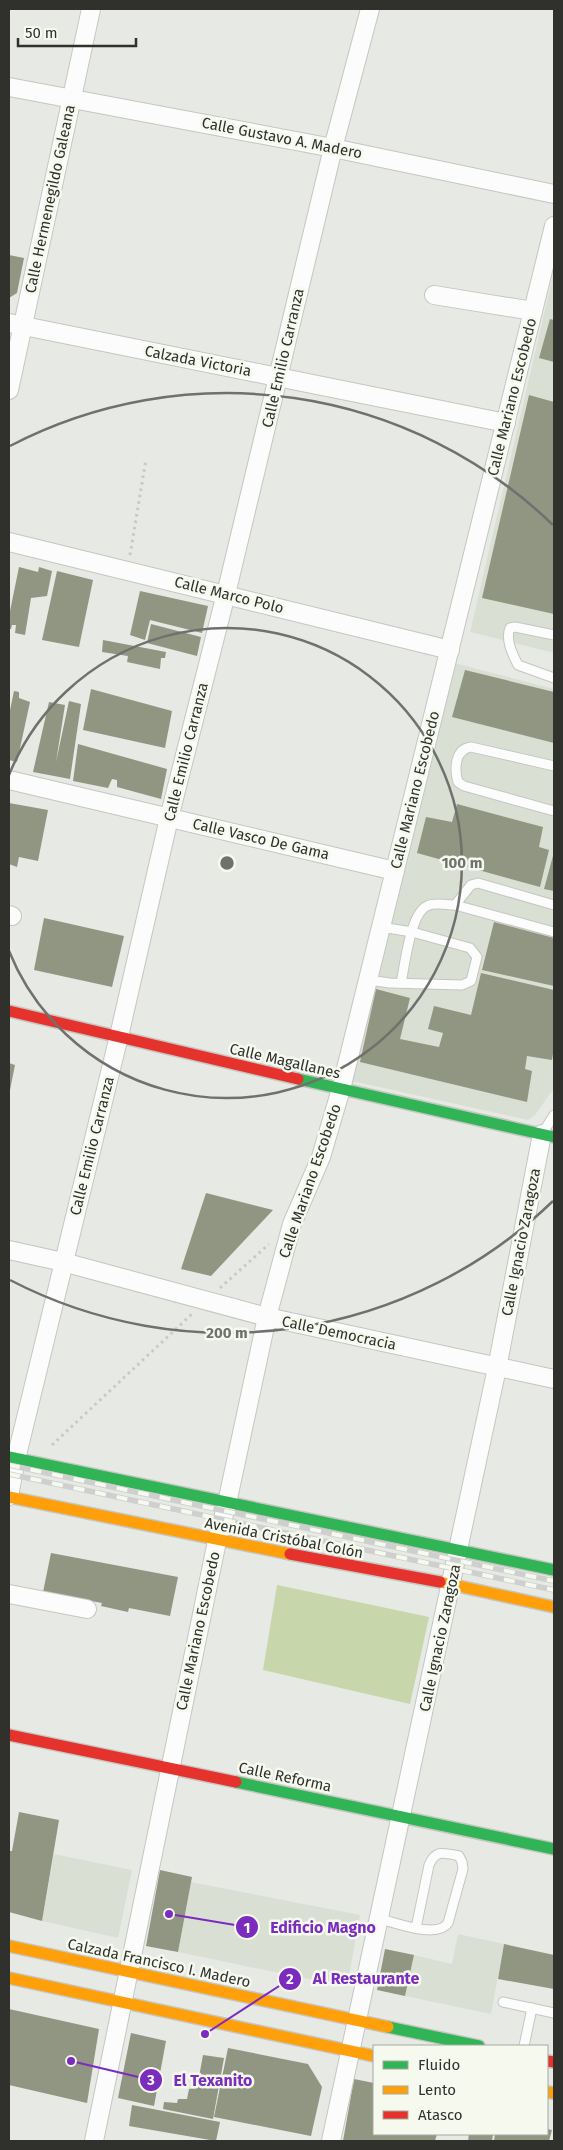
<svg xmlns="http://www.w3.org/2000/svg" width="563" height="2150" font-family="'Fira Sans',sans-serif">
<rect width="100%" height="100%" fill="#e7e9e4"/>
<!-- built -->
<g fill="#dadfd3">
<polygon points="554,271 554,653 470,632"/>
<polygon points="450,662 554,689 554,1088 535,1115 528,1120 352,1081"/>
<polygon points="54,1854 132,1870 118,1938 42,1921"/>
<polygon points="191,1882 360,1915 347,1987 178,1952"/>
<polygon points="458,1934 504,1944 491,2014 405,1996 414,1955 452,1964"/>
</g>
<!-- green -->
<polygon fill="#c7d6ab" points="277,1585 429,1617 410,1704 263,1670"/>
<!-- building -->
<g fill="#909682">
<polygon points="9,255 24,258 17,293 9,298"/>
<polygon points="550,319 554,320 554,362 539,358"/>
<polygon points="529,395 554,402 554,614 482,598"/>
<polygon points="19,567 38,572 39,567 52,571 47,596 31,598 25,635 15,633 16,625 12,625 11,629 9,629 9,616"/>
<polygon points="57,571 93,580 79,647 42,640"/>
<polygon points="140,591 208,606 202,633 150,620 145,640 130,635"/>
<polygon points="151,624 201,637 197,656 147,643"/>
<polygon points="103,640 166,652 165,658 161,658 160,669 127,662 128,656 102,652"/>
<polygon points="465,670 554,692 554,743 452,717"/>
<polygon points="91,689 172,711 165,748 83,730"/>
<polygon points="14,691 19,692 19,698 30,702 17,762 9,760 9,715"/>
<polygon points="69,701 81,704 70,779 33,772 49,702 65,705 56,762"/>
<polygon points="78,744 167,769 161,799 117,787 117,780 112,779 108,788 73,781"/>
<polygon points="9,803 48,810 38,861 19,857 17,867 9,864"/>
<polygon points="457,804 543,827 539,847 549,850 540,887 417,853 426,817 452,822"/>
<polygon points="554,852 554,891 544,889"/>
<polygon points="44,918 124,936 112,987 34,970"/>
<polygon points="494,922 554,938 554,986 482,970"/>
<polygon points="481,973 554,990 554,1048 552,1060 527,1056 525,1069 532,1071 527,1102 360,1062 376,989 410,998 400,1039 439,1047 443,1033 428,1029 434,1006 471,1015"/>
<polygon points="9,1063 15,1065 10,1090 9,1090"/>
<polygon points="206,1193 273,1210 211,1276 181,1269"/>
<polygon points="51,1553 178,1577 170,1616 129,1608 128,1612 101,1606 102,1603 43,1592"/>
<polygon points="19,1812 59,1820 42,1921 9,1912 9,1851 12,1851"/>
<polygon points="160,1870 192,1877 178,1952 146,1946"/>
<polygon points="504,1944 554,1955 554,1989 498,1979"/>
<polygon points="385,1949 414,1955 405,1996 377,1990"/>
<polygon points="9,2009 99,2029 87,2103 9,2085"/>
<polygon points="131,2033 166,2041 154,2106 118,2098"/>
<polygon points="228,2048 308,2064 322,2087 311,2136 214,2117"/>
<polygon points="203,2055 224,2058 213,2119 163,2109 164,2102 177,2103 178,2099 187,2099 189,2089 197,2088"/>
<polygon points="354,2079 374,2083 374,2134 437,2134 435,2141 343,2141"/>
<polygon points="132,2105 220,2122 216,2141 129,2126"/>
<polygon points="547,2129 552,2130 549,2141 494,2141 495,2134 547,2134"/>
<polygon points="469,2134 493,2134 492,2141 468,2141"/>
</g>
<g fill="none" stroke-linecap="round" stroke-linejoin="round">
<!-- lane casing -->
<g stroke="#c5c6c2" stroke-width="11">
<g id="lane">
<path d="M554 635 515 627 510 628C505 640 513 655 518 665L554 678"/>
<path d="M554 766 471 747C455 749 454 769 458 782L464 786 554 811"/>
<polyline points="455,905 471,885 478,883 554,905"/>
<polyline points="368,980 390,983 462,985 471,981 477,957 470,948 412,932 381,927"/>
<path d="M401 983C405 965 410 914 427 906 435 902 446 905 455 905L554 932"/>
<polyline points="542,1134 554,1115"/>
<path d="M380 1919C397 1923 437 1939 448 1923L463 1869 462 1862 459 1856C444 1853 436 1849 429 1865L416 1928"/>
<polyline points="503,2002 554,2013"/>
<polyline points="524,2046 532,2008"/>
</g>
</g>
<!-- street casing -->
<g stroke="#c5c6c2" stroke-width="20">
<g id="street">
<polyline points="9,87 333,148 554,194"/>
<polyline points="434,295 533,311"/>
<polyline points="9,323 506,423"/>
<polyline points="9,390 91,9"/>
<polyline points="9,542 450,650"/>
<polyline points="9,780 395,871"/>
<polyline points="9,915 12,916"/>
<polyline points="9,1250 63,1262 267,1317 554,1379"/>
<polyline points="9,1496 16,1459 119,1036 169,818 226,594 333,148 370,9"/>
<polyline points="9,1594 87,1609"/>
<polyline points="94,2141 217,1541 227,1503 267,1317 292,1224 321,1157 341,1089 554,226"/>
<polyline points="331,2141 497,1368 542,1134"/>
</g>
</g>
<!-- fast casing -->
<g stroke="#c5c6c2" stroke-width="14">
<g id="fast">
<polyline points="298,1079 554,1137"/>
<polyline points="9,1457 554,1570"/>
<polyline points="236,1782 554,1849"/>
<polyline points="388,2027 479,2046"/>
</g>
</g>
<!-- slow casing -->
<g stroke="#c5c6c2" stroke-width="14">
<g id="slow">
<polyline points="9,1497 290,1554"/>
<polyline points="440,1582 554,1607"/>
<polyline points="9,1946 388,2027"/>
<polyline points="9,1978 374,2056"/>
<polyline points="547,2092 554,2093"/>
</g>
</g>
<!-- jam casing -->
<g stroke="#c5c6c2" stroke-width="14">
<g id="jam">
<polyline points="9,1011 298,1079"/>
<polyline points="290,1554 440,1582"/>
<polyline points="9,1735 236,1782"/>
<polyline points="547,2061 554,2062"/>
</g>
</g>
<!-- path -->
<g stroke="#c8c9c7" stroke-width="3" stroke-dasharray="2.5 4" stroke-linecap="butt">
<polyline points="130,555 146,459"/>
<polyline points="220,1288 269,1244"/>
<polyline points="52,1445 193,1313"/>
</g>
<!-- lane -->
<use href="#lane" stroke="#fbfcfb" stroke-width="9"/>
<!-- street -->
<use href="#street" stroke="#fbfcfb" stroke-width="18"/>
<!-- fast -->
<use href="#fast" stroke="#30b455" stroke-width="11"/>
<!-- slow -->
<use href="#slow" stroke="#ff9f0a" stroke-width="11"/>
<!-- jam -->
<use href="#jam" stroke="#e5322d" stroke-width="11"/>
<!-- rail casing -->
<g stroke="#cecfce" stroke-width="5.5">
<g id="rail">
<polyline points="9,1465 554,1581"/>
<polyline points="9,1474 554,1590"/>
</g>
</g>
<!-- rail -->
<use href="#rail" stroke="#f5f9ee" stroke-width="4" stroke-dasharray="11" stroke-linecap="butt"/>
</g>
<!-- distance rings -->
<g fill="none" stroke="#70716d" stroke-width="2.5">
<path d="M9 775A235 235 0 1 1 9 951"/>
<path d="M553 1201A470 470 0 0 1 10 1280M10 446A470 470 0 0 1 553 525"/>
</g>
<g text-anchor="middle" stroke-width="5" stroke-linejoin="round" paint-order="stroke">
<!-- street labels -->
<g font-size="15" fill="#30312d" stroke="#f5f9ee">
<text transform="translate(282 138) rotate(11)" y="5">Calle Gustavo A. Madero</text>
<text transform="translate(50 199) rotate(-78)" y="5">Calle Hermenegildo Galeana</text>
<text transform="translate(283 358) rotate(-77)" y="5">Calle Emilio Carranza</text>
<text transform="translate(198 361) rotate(11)" y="5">Calzada Victoria</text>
<text transform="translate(512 397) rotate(-76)" y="5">Calle Mariano Escobedo</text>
<text transform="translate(229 595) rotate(14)" y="5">Calle Marco Polo</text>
<text transform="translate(186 752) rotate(-76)" y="5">Calle Emilio Carranza</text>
<text transform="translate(415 790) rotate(-76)" y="5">Calle Mariano Escobedo</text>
<text transform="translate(261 839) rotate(13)" y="5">Calle Vasco De Gama</text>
<text transform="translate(285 1061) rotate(13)" y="5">Calle Magallanes</text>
<text transform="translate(92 1146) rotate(-76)" y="5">Calle Emilio Carranza</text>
<text transform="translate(310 1181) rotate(-71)" y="5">Calle Mariano Escobedo</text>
<text transform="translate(521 1242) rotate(-79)" y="5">Calle Ignacio Zaragoza</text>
<text transform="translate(339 1333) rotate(12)" y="5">Calle Democracia</text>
<text transform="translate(284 1538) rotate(11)" y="5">Avenida Cristóbal Colón</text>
<text transform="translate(198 1631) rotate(-78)" y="5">Calle Mariano Escobedo</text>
<text transform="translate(440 1638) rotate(-78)" y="5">Calle Ignacio Zaragoza</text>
<text transform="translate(285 1777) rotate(12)" y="5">Calle Reforma</text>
<text transform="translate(159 1963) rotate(12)" y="5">Calzada Francisco I. Madero</text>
</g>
</g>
<circle cx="227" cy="863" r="8" fill="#70716d" stroke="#f5f9ee" stroke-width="2.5"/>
<g font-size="15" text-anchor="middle" font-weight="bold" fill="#70716d" stroke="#f5f9ee" stroke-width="5" stroke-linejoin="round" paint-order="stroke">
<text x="462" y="868">100 m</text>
<text x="227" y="1338">200 m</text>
</g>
<!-- callouts -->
<path fill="none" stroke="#7b2cbf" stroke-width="2" d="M169 1914L247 1927M205 2034L290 1979M71 2061L151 2080"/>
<g fill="#7b2cbf" stroke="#f5f9ee" stroke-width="2">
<circle cx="169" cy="1914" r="5"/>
<circle cx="205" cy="2034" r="5"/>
<circle cx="71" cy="2061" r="5"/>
<circle cx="247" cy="1927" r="12"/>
<circle cx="290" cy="1979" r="12"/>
<circle cx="151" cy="2080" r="12"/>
</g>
<g font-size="15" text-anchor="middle" font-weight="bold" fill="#fff">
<text x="247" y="1933">1</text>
<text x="290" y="1984">2</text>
<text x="151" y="2085">3</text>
</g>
<g font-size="16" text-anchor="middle" font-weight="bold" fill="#7b2cbf" stroke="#f5f9ee" stroke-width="5" stroke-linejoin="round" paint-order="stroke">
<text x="323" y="1933">Edificio Magno</text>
<text x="366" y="1984">Al Restaurante</text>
<text x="213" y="2086">El Texanito</text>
</g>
<!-- border -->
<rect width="563" height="2150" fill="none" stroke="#30312d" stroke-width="20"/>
<!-- legend -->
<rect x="373" y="2045" width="175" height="90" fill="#f5f9ee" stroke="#a6a9a1"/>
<rect x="383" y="2061" width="25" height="8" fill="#30b455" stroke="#a6a9a1"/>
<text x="418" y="2070" font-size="15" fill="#30312d">Fluido</text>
<rect x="383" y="2086" width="25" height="8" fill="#ff9f0a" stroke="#a6a9a1"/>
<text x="418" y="2095" font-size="15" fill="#30312d">Lento</text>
<rect x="383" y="2111" width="25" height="8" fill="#e5322d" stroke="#a6a9a1"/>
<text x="418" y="2120" font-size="15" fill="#30312d">Atasco</text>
<!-- scale -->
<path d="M18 38v8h118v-8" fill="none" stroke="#30312d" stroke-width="2.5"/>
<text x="25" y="38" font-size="15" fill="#30312d" stroke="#f5f9ee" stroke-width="4" paint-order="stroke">50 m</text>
</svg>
